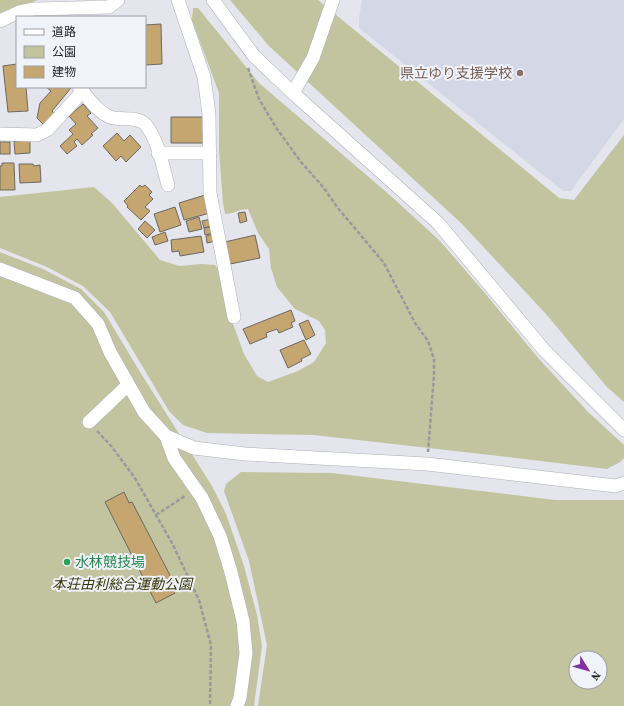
<svg xmlns="http://www.w3.org/2000/svg" width="624" height="706" font-family="'Source Serif 4','Noto Sans JP',serif">
<rect width="100%" height="100%" fill="#e4e5ed"/>
<!-- built -->
<polygon fill="#d4d8e6" points="362,0 624,0 624,119 571,191 563,191 359,28 359,18"/>
<!-- green -->
<g fill="#c1c49e" fill-rule="evenodd">
<polygon points="0,0 38,0 0,13"/>
<polygon points="230,0 318,0 559,198 574,200 624,135 624,402 607,387 546,314 461,223 269,46"/>
<path d="M193 8H198L259 83 392 197 440 241 484 292 539 359 588 412 624 445V458L620 462 607 469 516 458 314 435 207 433 183 425 169 411 110 312 83 286 47 267 0 248V197L94 187 113 204 160 260 179 266 202 264 215 265 221 273 229 313 244 354 257 376 268 382 298 371 314 362 326 343 325 330 319 321 295 309 277 287 271 268 269 249 258 233 248 209C240 209 233 214 225 214L223 203 219 150V93L192 20Z"/>
<polygon points="0,252 43,269 81,289 104,312 140,372 212,486 226,514 244,566 257,615 262,646 254,706 0,706"/>
<path d="M241 472 332 473 555 500H624V706H258L267 645 249 561 224 491 226 484ZM576 658H600V682H576Z"/>
</g>
<!-- building -->
<g fill="#c5a570" stroke="#6c6862">
<polygon points="161,24 162,64 145,65 145,25"/>
<polygon points="17,64 17,87 26,87 28,111 8,112 3,66"/>
<polygon points="46,87 70,87 71,88 52,111 54,113 44,125 37,118 40,103 51,91"/>
<polygon points="83,104 91,113 87,116 98,128 91,134 93,135 82,145 77,139 74,142 77,146 67,154 60,146 73,134 69,130 76,124 69,116"/>
<polygon points="171,117 204,117 203,143 171,143"/>
<polygon points="117,133 124,141 130,135 141,147 126,162 121,156 116,161 103,146"/>
<polygon points="30,140 30,153 15,154 14,141"/>
<rect x="0" y="142" width="10" height="12"/>
<polygon points="2,163 14,163 15,190 0,190 0,166 2,166"/>
<polygon points="19,164 33,164 34,166 40,165 41,182 20,183"/>
<polygon points="140,185 142,187 145,185 152,192 149,195 153,199 145,207 150,211 141,220 127,207 128,206 124,201"/>
<polygon points="205,195 210,213 184,220 179,203"/>
<polygon points="175,207 181,225 160,232 154,214"/>
<polygon points="245,212 247,221 240,223 238,213"/>
<polygon points="199,217 202,229 189,232 186,221"/>
<polygon points="211,219 212,226 204,228 202,221"/>
<polygon points="145,221 155,230 147,238 138,229"/>
<polygon points="212,227 214,233 205,235 204,228"/>
<polygon points="165,232 168,241 155,245 152,237"/>
<polygon points="214,234 216,241 207,243 206,236"/>
<polygon points="255,235 260,258 230,264 225,242"/>
<polygon points="201,236 204,252 180,256 179,251 172,252 171,240"/>
<polygon points="291,310 295,321 291,323 293,327 279,333 277,329 266,333 267,337 250,344 243,329"/>
<polygon points="308,320 315,335 306,340 299,324"/>
<polygon points="304,340 311,354 301,359 302,361 288,368 280,350"/>
<polygon points="124,492 129,503 132,502 173,581 170,582 175,593 156,603 105,502"/>
</g>
<g fill="none" stroke-linecap="round" stroke-linejoin="round">
<!-- minor casing -->
<g stroke="#aeafb6" stroke-width="14">
<g id="minor">
<polyline points="178,0 204,77 209,114 210,193 234,317"/>
<polyline points="213,0 254,56 293,93 438,223 544,350 624,430"/>
<polyline points="0,21 19,12 35,9 109,7 118,0"/>
<path d="M79 87C88 97 97 112 110 117 121 121 137 115 146 125 158 140 163 167 168 185"/>
<polyline points="293,93 313,58 333,0"/>
<polyline points="0,134 37,135 47,130 83,91"/>
<polyline points="158,153 210,153"/>
<polyline points="0,269 75,298 98,324 110,352 144,412 166,436 194,448 245,454 427,464 616,486 624,483"/>
<polyline points="89,422 128,385"/>
<polyline points="166,436 174,458 202,498 220,536 231,572 243,621 246,653 240,698 237,706"/>
</g>
</g>
<!-- path -->
<g stroke="#98999f" stroke-width="2.5" stroke-dasharray="4 2" stroke-linecap="butt">
<polyline points="248,68 259,99 277,129 301,162 324,188 337,207 384,263 415,323 428,341 434,359 434,375 428,452"/>
<polyline points="97,431 112,447 135,478 173,545 199,600 211,645 210,706"/>
<polyline points="156,515 185,496"/>
</g>
<!-- minor -->
<use href="#minor" stroke="#fff" stroke-width="13"/>
</g>
<!-- markers -->
<circle fill="#8d6e63" stroke="#f1f3fa" stroke-width="1.5" cx="520" cy="73" r="4"/>
<circle fill="#2e9e5b" stroke="#f1f3fa" stroke-width="1.5" cx="67" cy="562" r="4"/>
<g text-anchor="middle" stroke-width="4" stroke-linejoin="round" paint-order="stroke">
<!-- education labels -->
<g font-size="14" fill="#785e54" stroke="#f1f3fa" text-anchor="end">
<text x="512" y="78">県立ゆり支援学校</text>
</g>
<!-- leisure labels -->
<g font-size="14" fill="#27864d" stroke="#f1f3fa" text-anchor="start">
<text x="75" y="567">水林競技場</text>
</g>
<!-- park labels -->
<g font-size="14" font-style="italic" fill="#353505" stroke="#f1f3fa">
<text x="122" y="589">本荘由利総合運動公園</text>
</g>
</g>
<!-- legend -->
<rect x="16" y="16" width="130" height="72" fill="#f1f3fa" stroke="#9e9fa5"/>
<rect x="24" y="29" width="20" height="6" fill="#ffffff" stroke="#9e9fa5"/>
<text x="52" y="36" font-size="12" fill="#212225">道路</text>
<rect x="24" y="46" width="20" height="12" fill="#c1c49e" stroke="#9e9fa5"/>
<text x="52" y="56" font-size="12" fill="#212225">公園</text>
<rect x="24" y="66" width="20" height="12" fill="#c5a570" stroke="#9e9fa5"/>
<text x="52" y="76" font-size="12" fill="#212225">建物</text>
<!-- north arrow -->
<g transform="translate(588 670) rotate(127)"><circle r="19" fill="#f1f3fa" stroke="#9e9fa5"/>
<path d="M0-3L7 15L0 10L-7 15Z" fill="#80309f"/>
<text y="-6" font-size="11" font-weight="bold" text-anchor="middle" fill="#212225">N</text>
</g>
</svg>
